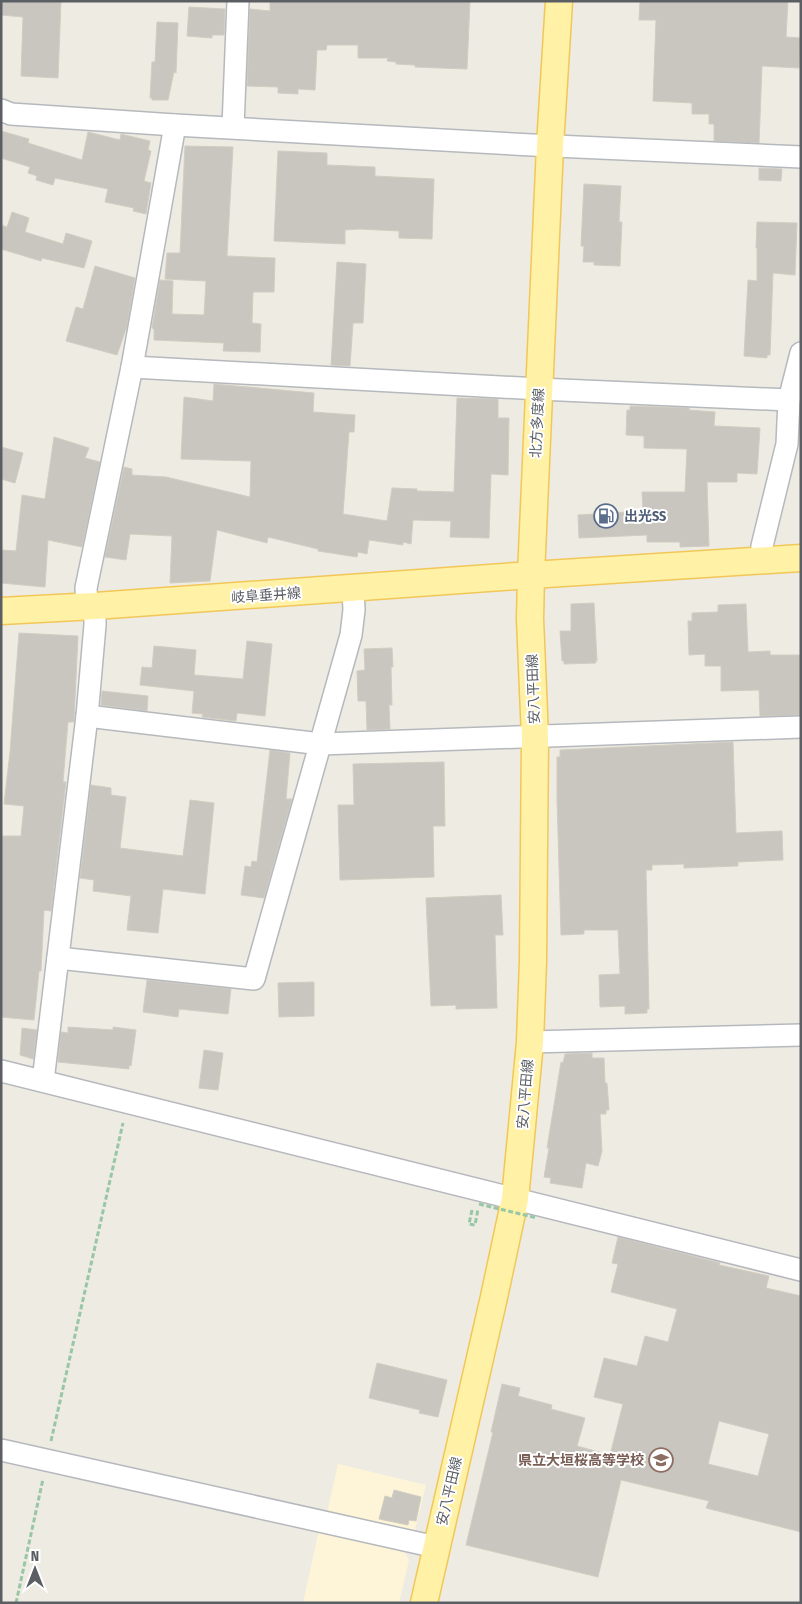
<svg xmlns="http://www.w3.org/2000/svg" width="802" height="1604" font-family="'Fira Sans Condensed','Noto Sans JP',sans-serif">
<rect width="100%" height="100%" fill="#eeebe3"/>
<!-- commercial -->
<g fill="#fef5d8">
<polygon points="338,1464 426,1485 414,1534 327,1513"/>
<polygon points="319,1530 403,1549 409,1560 399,1603 303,1603"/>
</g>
<!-- building -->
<g fill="#c9c6c0" stroke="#d2cdc1" fill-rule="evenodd">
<polygon points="1,1 61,1 58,78 21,76 23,17 1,15"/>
<polygon points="270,1 470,1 467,69 415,67 415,65 396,64 396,62 387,61 388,58 358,58 358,45 327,45 326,50 317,50 315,90 298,89 298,94 278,93 278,87 247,86 250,9 270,11"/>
<polygon points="640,1 788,1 786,37 801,38 799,68 762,66 759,143 714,141 714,124 709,124 709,114 692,114 692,103 653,101 656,20 639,20"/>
<polygon points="189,7 225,9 224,35 212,35 212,38 187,36"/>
<polygon points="157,22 178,23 176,73 174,72 168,100 152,100 152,98 150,98 152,62 155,62"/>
<polygon points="1,131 29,139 28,143 82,160 88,132 120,140 121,134 150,141 148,150 151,151 144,181 151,183 146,214 133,211 134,208 105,202 108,189 55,178 53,185 36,180 37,176 28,173 30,167 1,158"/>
<polygon points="185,146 233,147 227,256 275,258 274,292 253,292 252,323 261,324 260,352 223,351 224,343 154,340 154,329 152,328 160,280 173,281 172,314 204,315 206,281 165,279 167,253 180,253"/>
<polygon points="278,151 327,153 327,165 375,167 375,176 434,179 432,239 399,238 399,231 359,229 345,230 345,244 274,241"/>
<polygon points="759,168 782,169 781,181 759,180"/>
<polygon points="584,184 621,186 619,222 622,222 620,266 594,265 594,262 583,262 584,246 581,246"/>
<polygon points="12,212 29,218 25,232 63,244 66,233 92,241 84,268 42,258 41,261 1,249 1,225 7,227"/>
<polygon points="757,222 797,223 795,275 773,273 770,355 767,355 767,358 744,356 748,280 757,281 757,248 756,248"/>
<polygon points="337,262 366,264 363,323 353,323 350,366 331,365"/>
<polygon points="95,266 135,278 127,326 117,355 66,341 76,307 83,309"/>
<polygon points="214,384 314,393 313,412 355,415 354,432 349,432 343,514 387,521 392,488 417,489 417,491 454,492 457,398 498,399 498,418 509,418 508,475 491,474 489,538 450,537 451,521 413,520 411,544 403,542 403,545 369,540 367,554 358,552 357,557 318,551 318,549 268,537 267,543 217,530 210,581 170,583 172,536 130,534 126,560 105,557 124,467 132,469 132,475 166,477 250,497 251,461 181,459 184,397 213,401"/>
<polygon points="630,406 689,408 689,410 715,412 714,426 760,428 757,474 737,473 737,482 707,482 709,546 680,547 680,542 647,542 647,535 579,538 578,515 643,511 642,492 685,492 687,449 644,448 644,436 626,435 627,410 630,410"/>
<polygon points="54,437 89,448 85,458 100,462 82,547 48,540 45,587 1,583 1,550 16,551 22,495 45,499"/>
<polygon points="1,447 23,453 15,483 1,479"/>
<polygon points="594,603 597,661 595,661 596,663 564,664 564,661 562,661 560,631 571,631 571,604"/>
<polygon points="746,604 748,652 770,651 770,655 801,655 801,715 760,716 759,690 721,691 721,666 705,666 705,654 689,655 688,621 692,621 692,613 718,612 718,605"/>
<polygon points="19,633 78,636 74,720 74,722 68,722 63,782 66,782 51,911 44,910 41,971 39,971 34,1020 1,1017 1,836 21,836 24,806 4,804 10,752"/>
<polygon points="247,641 272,644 265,716 237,713 236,721 202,717 203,714 192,713 194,691 140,685 142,667 152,668 154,646 196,650 194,675 243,679"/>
<polygon points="392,648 393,667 391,667 392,705 389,705 390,729 367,730 366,701 358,701 357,671 365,670 364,649"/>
<polygon points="102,691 148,696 147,711 101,705"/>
<polygon points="733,742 736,833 782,831 783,860 738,862 738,866 684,868 684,864 652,865 652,870 646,870 649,1009 647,1009 647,1013 625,1014 625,1006 600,1007 599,975 620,974 618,930 584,930 584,934 561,935 557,799 557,757 560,757 560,750"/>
<polygon points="270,750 290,753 286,799 292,799 264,898 241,895 245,866 251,867 252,861 257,862"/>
<polygon points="444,762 445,826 433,826 434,877 340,880 338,805 354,805 353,764"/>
<polygon points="91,785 111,788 111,795 126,797 120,848 183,856 190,800 214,803 205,894 163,889 158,933 127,930 131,896 93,891 94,880 80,878"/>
<polygon points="501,895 503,935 495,935 497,1008 456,1009 456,1005 431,1006 426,898"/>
<polygon points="147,980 231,989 228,1014 179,1009 178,1017 143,1012"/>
<polygon points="314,982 314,1016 279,1017 278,983"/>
<polygon points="68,1027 113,1030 113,1027 136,1030 131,1066 129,1065 129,1069 58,1062 61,1032 68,1033"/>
<polygon points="22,1028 37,1030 33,1059 20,1055"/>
<polygon points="204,1050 223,1053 218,1090 199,1088"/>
<polygon points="592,1053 592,1058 604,1058 605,1083 607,1083 609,1110 606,1110 606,1114 600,1114 602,1151 598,1166 586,1163 582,1188 550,1183 551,1178 544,1177 549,1148 547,1148 561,1062 563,1063 565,1054"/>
<path d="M618 1237 720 1263 719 1265 769 1276 766 1288 801 1296V1532L706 1508 709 1501 621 1480 598 1577 466 1545 493 1432H491L502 1384 520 1388 518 1396 552 1405 551 1409 585 1418 577 1446 610 1455 623 1404 594 1397 604 1358 637 1366 645 1336 668 1342 677 1309 611 1292 618 1264 612 1263ZM719 1421 769 1434 758 1476 708 1464Z"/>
<polygon points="377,1363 447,1380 438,1417 419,1413 420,1410 369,1398"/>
<polygon points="394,1490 421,1497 416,1521 409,1520 408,1525 379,1519 385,1496 392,1498"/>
</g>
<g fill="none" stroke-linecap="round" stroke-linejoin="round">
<!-- minor casing -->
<g stroke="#b5b9bd" stroke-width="24">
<g id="minor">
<polyline points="1,110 11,114 175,125 532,145 801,157"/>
<polyline points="233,127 238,1"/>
<polyline points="132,367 539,389 789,400"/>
<polyline points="761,561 762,546 787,444 789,400 801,353"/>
<polyline points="87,606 86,588 132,367 175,125"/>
<polyline points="87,716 321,744 801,727"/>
<polyline points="58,958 254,979 351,635 354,610 353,589"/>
<polyline points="530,1042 801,1035"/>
<polyline points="1,1071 801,1270"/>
<polyline points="43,1081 87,716 95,625 95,606"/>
<polyline points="1,1450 436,1547"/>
</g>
</g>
<!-- major casing -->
<g stroke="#f2c758" stroke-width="29">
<g id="major">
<polyline points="1,611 95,606 531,575 801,558"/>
<polyline points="424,1603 494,1297 515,1199 530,1042 533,961 535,737 530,619 531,575 550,146 559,1"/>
</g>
</g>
<!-- path -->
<g stroke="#98c7a5" stroke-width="3" stroke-dasharray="5 2.5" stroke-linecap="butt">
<polyline points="472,1210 469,1224 475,1225 478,1209"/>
<polyline points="51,1441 123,1123"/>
<polyline points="16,1603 43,1479"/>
</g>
<!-- minor -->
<use href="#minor" stroke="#fff" stroke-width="21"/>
<!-- major -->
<use href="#major" stroke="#fff1a6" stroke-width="26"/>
<!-- path-bridge -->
<polyline stroke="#98c7a5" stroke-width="3" stroke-dasharray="5 2.5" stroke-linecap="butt" points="479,1204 537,1218"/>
</g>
<!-- icons -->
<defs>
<g id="fuel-ring" transform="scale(1.25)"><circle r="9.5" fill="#fff" stroke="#5c6f8a" stroke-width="1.5"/><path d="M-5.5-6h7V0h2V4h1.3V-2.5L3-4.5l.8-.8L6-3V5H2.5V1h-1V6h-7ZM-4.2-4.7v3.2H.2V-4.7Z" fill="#5c6f8a"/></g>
<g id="school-ring" transform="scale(1.25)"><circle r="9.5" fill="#fff" stroke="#8d6e63" stroke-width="1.5"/><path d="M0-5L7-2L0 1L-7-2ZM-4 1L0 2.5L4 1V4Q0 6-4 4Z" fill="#8d6e63"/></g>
</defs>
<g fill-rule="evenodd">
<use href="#fuel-ring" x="606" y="516"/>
<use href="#school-ring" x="661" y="1460"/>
</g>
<g text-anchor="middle" stroke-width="4" stroke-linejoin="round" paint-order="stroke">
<!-- street labels -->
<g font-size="14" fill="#5b5f64" stroke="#fff">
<text transform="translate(537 423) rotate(-87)" y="5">北方多度線</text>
<text transform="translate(266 595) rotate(-4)" y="5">岐阜垂井線</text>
<text transform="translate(533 689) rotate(-92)" y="5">安八平田線</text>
<text transform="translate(525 1094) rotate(-85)" y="5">安八平田線</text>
<text transform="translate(449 1491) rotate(-77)" y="5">安八平田線</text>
</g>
<!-- service labels -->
<g font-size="14" font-weight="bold" fill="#4e5e75" stroke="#fff" text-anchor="start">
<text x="624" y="521">出光SS</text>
</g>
<!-- education labels -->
<g font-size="14" font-weight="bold" fill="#785e54" stroke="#fff" text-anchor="end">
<text x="644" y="1465">県立大垣桜高等学校</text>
</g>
</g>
<!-- border -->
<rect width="802" height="1604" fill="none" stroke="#5b5f64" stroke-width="5"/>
<!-- north arrow -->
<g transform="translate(35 1569)" stroke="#ffffff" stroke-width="4" paint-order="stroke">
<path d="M0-4L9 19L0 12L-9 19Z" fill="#5b5f64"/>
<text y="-8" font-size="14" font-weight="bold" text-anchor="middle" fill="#5b5f64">N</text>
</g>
</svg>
